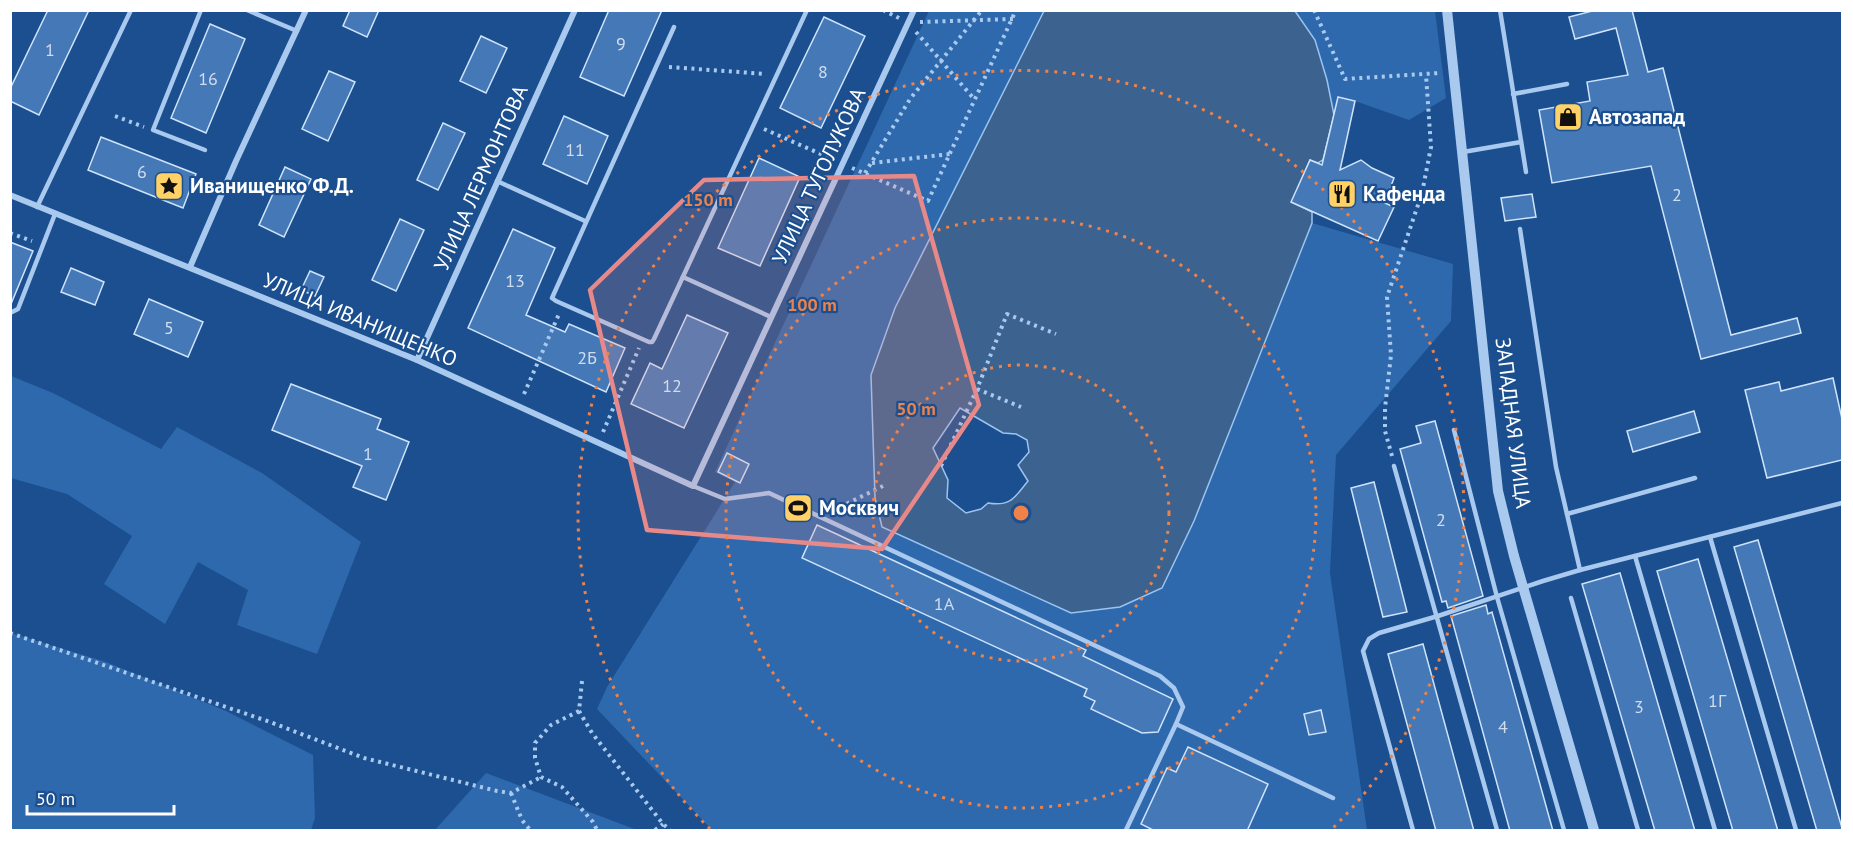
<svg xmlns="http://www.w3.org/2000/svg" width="1853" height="841" font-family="'PT Sans',sans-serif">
<rect width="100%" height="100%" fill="#1b4f8f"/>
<!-- green -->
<g fill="#2e69ad">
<polygon points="929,11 1044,11 895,308 871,375 875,498 882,527 1071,613 1120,607 1162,587 1194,521 1312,223 1453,264 1451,321 1336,455 1330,573 1367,830 712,830 597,709 607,687 735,482 715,472"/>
<polygon points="1295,11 1435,11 1446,98 1409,120 1355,101 1338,97 1334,115 1327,80 1315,40"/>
<polygon points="11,376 53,393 161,449 177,427 262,473 361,542 317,654 237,625 248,590 198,562 165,624 104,584 132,536 67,494 11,478"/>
<polygon points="11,633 106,662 226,711 313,755 315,818 311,830 11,830"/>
<polygon points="486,773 637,830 435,830"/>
</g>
<!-- water -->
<path fill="#3c6290" stroke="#9cc4f0" stroke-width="1.5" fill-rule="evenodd" d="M1044 11H1295L1315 40 1327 80 1334 115 1323 160 1318 163 1310 160 1292 202 1312 212V223L1194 521 1162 588 1120 607 1071 613 882 527 875 498 871 375 895 308ZM960 408 1003 433 1016 434 1027 440 1029 452 1018 465 1028 481C1015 497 1011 507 988 503L981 509 966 513 947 498 948 480 933 448Z"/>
<!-- building -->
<g fill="#4478b7" stroke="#cfe3fa" stroke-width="1.5">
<polygon points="48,10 89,10 39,115 10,101 10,89"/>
<polygon points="350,10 379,10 367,37 343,26"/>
<polygon points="609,10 662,10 624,96 580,77"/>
<polygon points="1596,10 1632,10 1648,72 1663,68 1731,335 1797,318 1801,333 1701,359 1651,166 1552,183 1539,110 1590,101 1587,82 1628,75 1616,28 1575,39 1569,17"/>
<polygon points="824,17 865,36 821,128 780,108"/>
<polygon points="210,24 245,39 206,133 171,118"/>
<polygon points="481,36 507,48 486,93 460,81"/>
<polygon points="329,71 355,82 328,141 302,129"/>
<polygon points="1338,97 1355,101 1340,170 1361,160 1372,168 1394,178 1385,203 1394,207 1378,241 1291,202 1310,160 1322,165"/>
<polygon points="564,116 608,136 587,184 543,164"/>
<polygon points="443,123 465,133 438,190 417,180"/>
<polygon points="101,137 196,174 183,208 88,170"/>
<polygon points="759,158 800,177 760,266 718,248"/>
<polygon points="285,167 311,179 284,237 259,225"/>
<polygon points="1532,194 1536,217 1505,221 1501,198"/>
<polygon points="400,219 424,230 396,291 372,280"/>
<polygon points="513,229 555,248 526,315 565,332 569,324 625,348 606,392 468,328"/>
<polygon points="10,242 33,251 11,304 10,304"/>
<polygon points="71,268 104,282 95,305 61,292"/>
<polygon points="310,271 324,277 315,296 301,290"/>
<polygon points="149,299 203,322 188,357 134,334"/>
<polygon points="687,315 728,333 684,428 631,404 650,363 662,369"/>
<polygon points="1833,378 1842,419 1842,460 1767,478 1745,390 1779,382 1781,391"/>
<polygon points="291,384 381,419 377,429 409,442 386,500 353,487 362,466 272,430"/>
<polygon points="1694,411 1700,432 1633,452 1627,431"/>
<polygon points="1435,421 1483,596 1448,608 1446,601 1442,602 1400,449 1421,443 1416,426"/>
<polygon points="727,453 749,464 740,483 718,472"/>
<polygon points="1374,482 1407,612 1383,617 1351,488"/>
<polygon points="817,525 1086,650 1083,656 1173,699 1158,732 1142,733 1091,709 1095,701 1084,696 1087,689 802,558"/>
<polygon points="1758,540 1842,828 1842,831 1817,831 1734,547"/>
<polygon points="1698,559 1778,831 1733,831 1657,571"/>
<polygon points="1620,573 1695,831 1655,831 1582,584"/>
<polygon points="1486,605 1488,614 1492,612 1553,831 1510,831 1451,616"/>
<polygon points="1423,644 1474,831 1436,831 1388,654"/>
<polygon points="1321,710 1326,732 1309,735 1304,714"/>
<polygon points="1188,747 1268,784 1247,831 1155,831 1141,824 1167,768 1176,772"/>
</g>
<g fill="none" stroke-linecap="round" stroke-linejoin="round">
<!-- path -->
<g stroke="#a9c9ee" stroke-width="4" stroke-dasharray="3 4.5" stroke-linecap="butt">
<polyline points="883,10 899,18"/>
<polyline points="1314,10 1345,79 1440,73"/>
<polyline points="920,22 1013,19"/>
<polyline points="916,32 975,100"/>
<polyline points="669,67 766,74"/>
<polyline points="115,116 144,127"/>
<polyline points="764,129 832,159"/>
<polyline points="872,163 950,154"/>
<polyline points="852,168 928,201 1016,10"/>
<polyline points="865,173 910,99 982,10"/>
<polyline points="10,233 32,241"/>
<polyline points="977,389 1021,407"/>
<polyline points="524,394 559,314"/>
<polyline points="603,432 639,348"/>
<polyline points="1392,456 1385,431 1385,408 1391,355 1387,297 1422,193 1431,147 1426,75"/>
<polyline points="941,466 977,389 1007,314 1056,334"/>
<polyline points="840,507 883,486"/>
<polyline points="10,633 270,722 364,758 497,791 511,793 541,777"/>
<polyline points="582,681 579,711 592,733 663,824 670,830"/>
<polyline points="579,711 551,725 535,743 535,758 541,777 562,787 593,822 597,830"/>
<polyline points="511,793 522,820 530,830"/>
<polyline points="655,830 663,824"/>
</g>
<!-- service -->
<g stroke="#a9c9ee" stroke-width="4.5">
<polyline points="201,10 153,130 205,150"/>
<polyline points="247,10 297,31"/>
<polyline points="1500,10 1526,172"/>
<polyline points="674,27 552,298 556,301 649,342 652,342 654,339 807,10"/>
<polyline points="1513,94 1567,84"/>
<polyline points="1463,152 1521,142"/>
<polyline points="497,181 585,221"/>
<polyline points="37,207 131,10"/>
<polyline points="1520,229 1556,467 1580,570"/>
<polyline points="683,277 771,317"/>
<polyline points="10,313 18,309 55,214"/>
<polyline points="1454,430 1497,597 1564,830"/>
<polyline points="1394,466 1497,830"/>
<polyline points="693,486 725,499 769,493 1160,676 1174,688 1183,707 1176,724 1333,798"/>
<polyline points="1567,514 1695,478"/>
<polyline points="1710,537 1796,830"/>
<polyline points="1635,556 1715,830"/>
<polyline points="1571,598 1638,830"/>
<polyline points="1126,830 1176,724"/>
<polyline points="1413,830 1363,651 1369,639 1379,633 1438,616 1543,581 1580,570 1842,503"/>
</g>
<!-- minor -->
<g stroke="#a9c9ee" stroke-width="6">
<polyline points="10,195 417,360 693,486 914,10"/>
<polyline points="190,267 236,161 306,10"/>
<polyline points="417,360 575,10"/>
</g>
<!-- tertiary -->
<polyline stroke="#a9c9ee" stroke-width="10" points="1447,10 1498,491 1514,556 1594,830"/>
</g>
<!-- marked area -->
<path fill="#e88989" fill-opacity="0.2" stroke="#e88989" stroke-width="4.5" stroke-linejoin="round" d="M914 176 979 405 882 549 647 530 590 290 704 180Z"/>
<!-- distance rings -->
<g fill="none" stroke="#ee8249" stroke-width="3" stroke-dasharray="3 6">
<circle cx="1021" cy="513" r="148"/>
<circle cx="1021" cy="513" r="295"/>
<path d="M710 829A443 443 0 1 1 1332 829"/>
</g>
<!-- icons -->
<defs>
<g id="shop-square" transform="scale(1.5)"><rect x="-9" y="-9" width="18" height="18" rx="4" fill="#ffd166" stroke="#1b4f8f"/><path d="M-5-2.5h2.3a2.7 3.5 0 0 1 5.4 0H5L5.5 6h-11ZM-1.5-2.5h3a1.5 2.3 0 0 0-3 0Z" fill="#111"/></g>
<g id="sight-square" transform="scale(1.5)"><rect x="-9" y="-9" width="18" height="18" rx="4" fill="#ffd166" stroke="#1b4f8f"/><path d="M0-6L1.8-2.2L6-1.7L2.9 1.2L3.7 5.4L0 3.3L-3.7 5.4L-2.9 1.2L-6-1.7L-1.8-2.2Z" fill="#111"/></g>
<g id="restaurant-square" transform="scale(1.5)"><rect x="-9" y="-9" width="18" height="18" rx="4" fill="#ffd166" stroke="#1b4f8f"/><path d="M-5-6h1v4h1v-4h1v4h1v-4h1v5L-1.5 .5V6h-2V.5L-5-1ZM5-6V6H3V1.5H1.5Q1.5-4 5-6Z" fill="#111"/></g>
<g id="stadium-square" transform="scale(1.5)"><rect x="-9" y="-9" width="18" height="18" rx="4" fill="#ffd166" stroke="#1b4f8f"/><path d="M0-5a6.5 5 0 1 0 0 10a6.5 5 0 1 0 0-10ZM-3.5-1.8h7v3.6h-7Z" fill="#111"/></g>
</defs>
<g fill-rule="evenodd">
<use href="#shop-square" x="1568" y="117"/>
<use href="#sight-square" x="169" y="186"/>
<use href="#restaurant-square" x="1342" y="194"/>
<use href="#stadium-square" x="798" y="508"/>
</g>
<g text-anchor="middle" stroke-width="4.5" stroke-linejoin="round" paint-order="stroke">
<!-- number labels -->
<g font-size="18" fill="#d0dded">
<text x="621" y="50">9</text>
<text x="50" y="56">1</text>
<text x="823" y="78">8</text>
<text x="208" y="85">16</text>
<text x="575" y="156">11</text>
<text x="142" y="178">6</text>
<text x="1677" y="201">2</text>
<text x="515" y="287">13</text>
<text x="169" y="334">5</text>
<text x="587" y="364">2Б</text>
<text x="672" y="392">12</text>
<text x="368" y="460">1</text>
<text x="1441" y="526">2</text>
<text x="944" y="610">1А</text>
<text x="1717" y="707">1Г</text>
<text x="1639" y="713">3</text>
<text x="1503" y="733">4</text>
</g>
<!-- poi labels -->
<g font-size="21" font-weight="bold" fill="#fff" stroke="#1b4f8f" text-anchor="start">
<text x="1589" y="124">Автозапад</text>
<text x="190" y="193">Иванищенко Ф.Д.</text>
<text x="1363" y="201">Кафенда</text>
<text x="819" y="515">Москвич</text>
</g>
<!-- street labels -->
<g font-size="21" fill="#fff" stroke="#1b4f8f">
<text transform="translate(819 176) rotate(-65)" y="7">УЛИЦА ТУГОЛУКОВА</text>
<text transform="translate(481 178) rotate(-66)" y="7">УЛИЦА ЛЕРМОНТОВА</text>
<text transform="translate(360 320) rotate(23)" y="7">УЛИЦА ИВАНИЩЕНКО</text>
<text transform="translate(1513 423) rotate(83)" y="7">ЗАПАДНАЯ УЛИЦА</text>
</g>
</g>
<circle cx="1021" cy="513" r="9" fill="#ee8249" stroke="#1b4f8f" stroke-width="3"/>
<g font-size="18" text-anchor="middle" font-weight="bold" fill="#ee8249" stroke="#1b4f8f" stroke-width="4.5" stroke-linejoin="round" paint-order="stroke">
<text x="708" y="206">150 m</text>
<text x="812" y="311">100 m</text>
<text x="916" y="415">50 m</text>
</g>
<!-- border -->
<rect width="1853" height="841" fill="none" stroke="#ffffff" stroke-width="24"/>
<!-- scale -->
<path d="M27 805v9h147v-9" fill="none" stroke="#ffffff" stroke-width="3"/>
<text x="36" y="805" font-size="18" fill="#ffffff" stroke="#1b4f8f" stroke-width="4.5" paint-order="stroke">50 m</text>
</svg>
